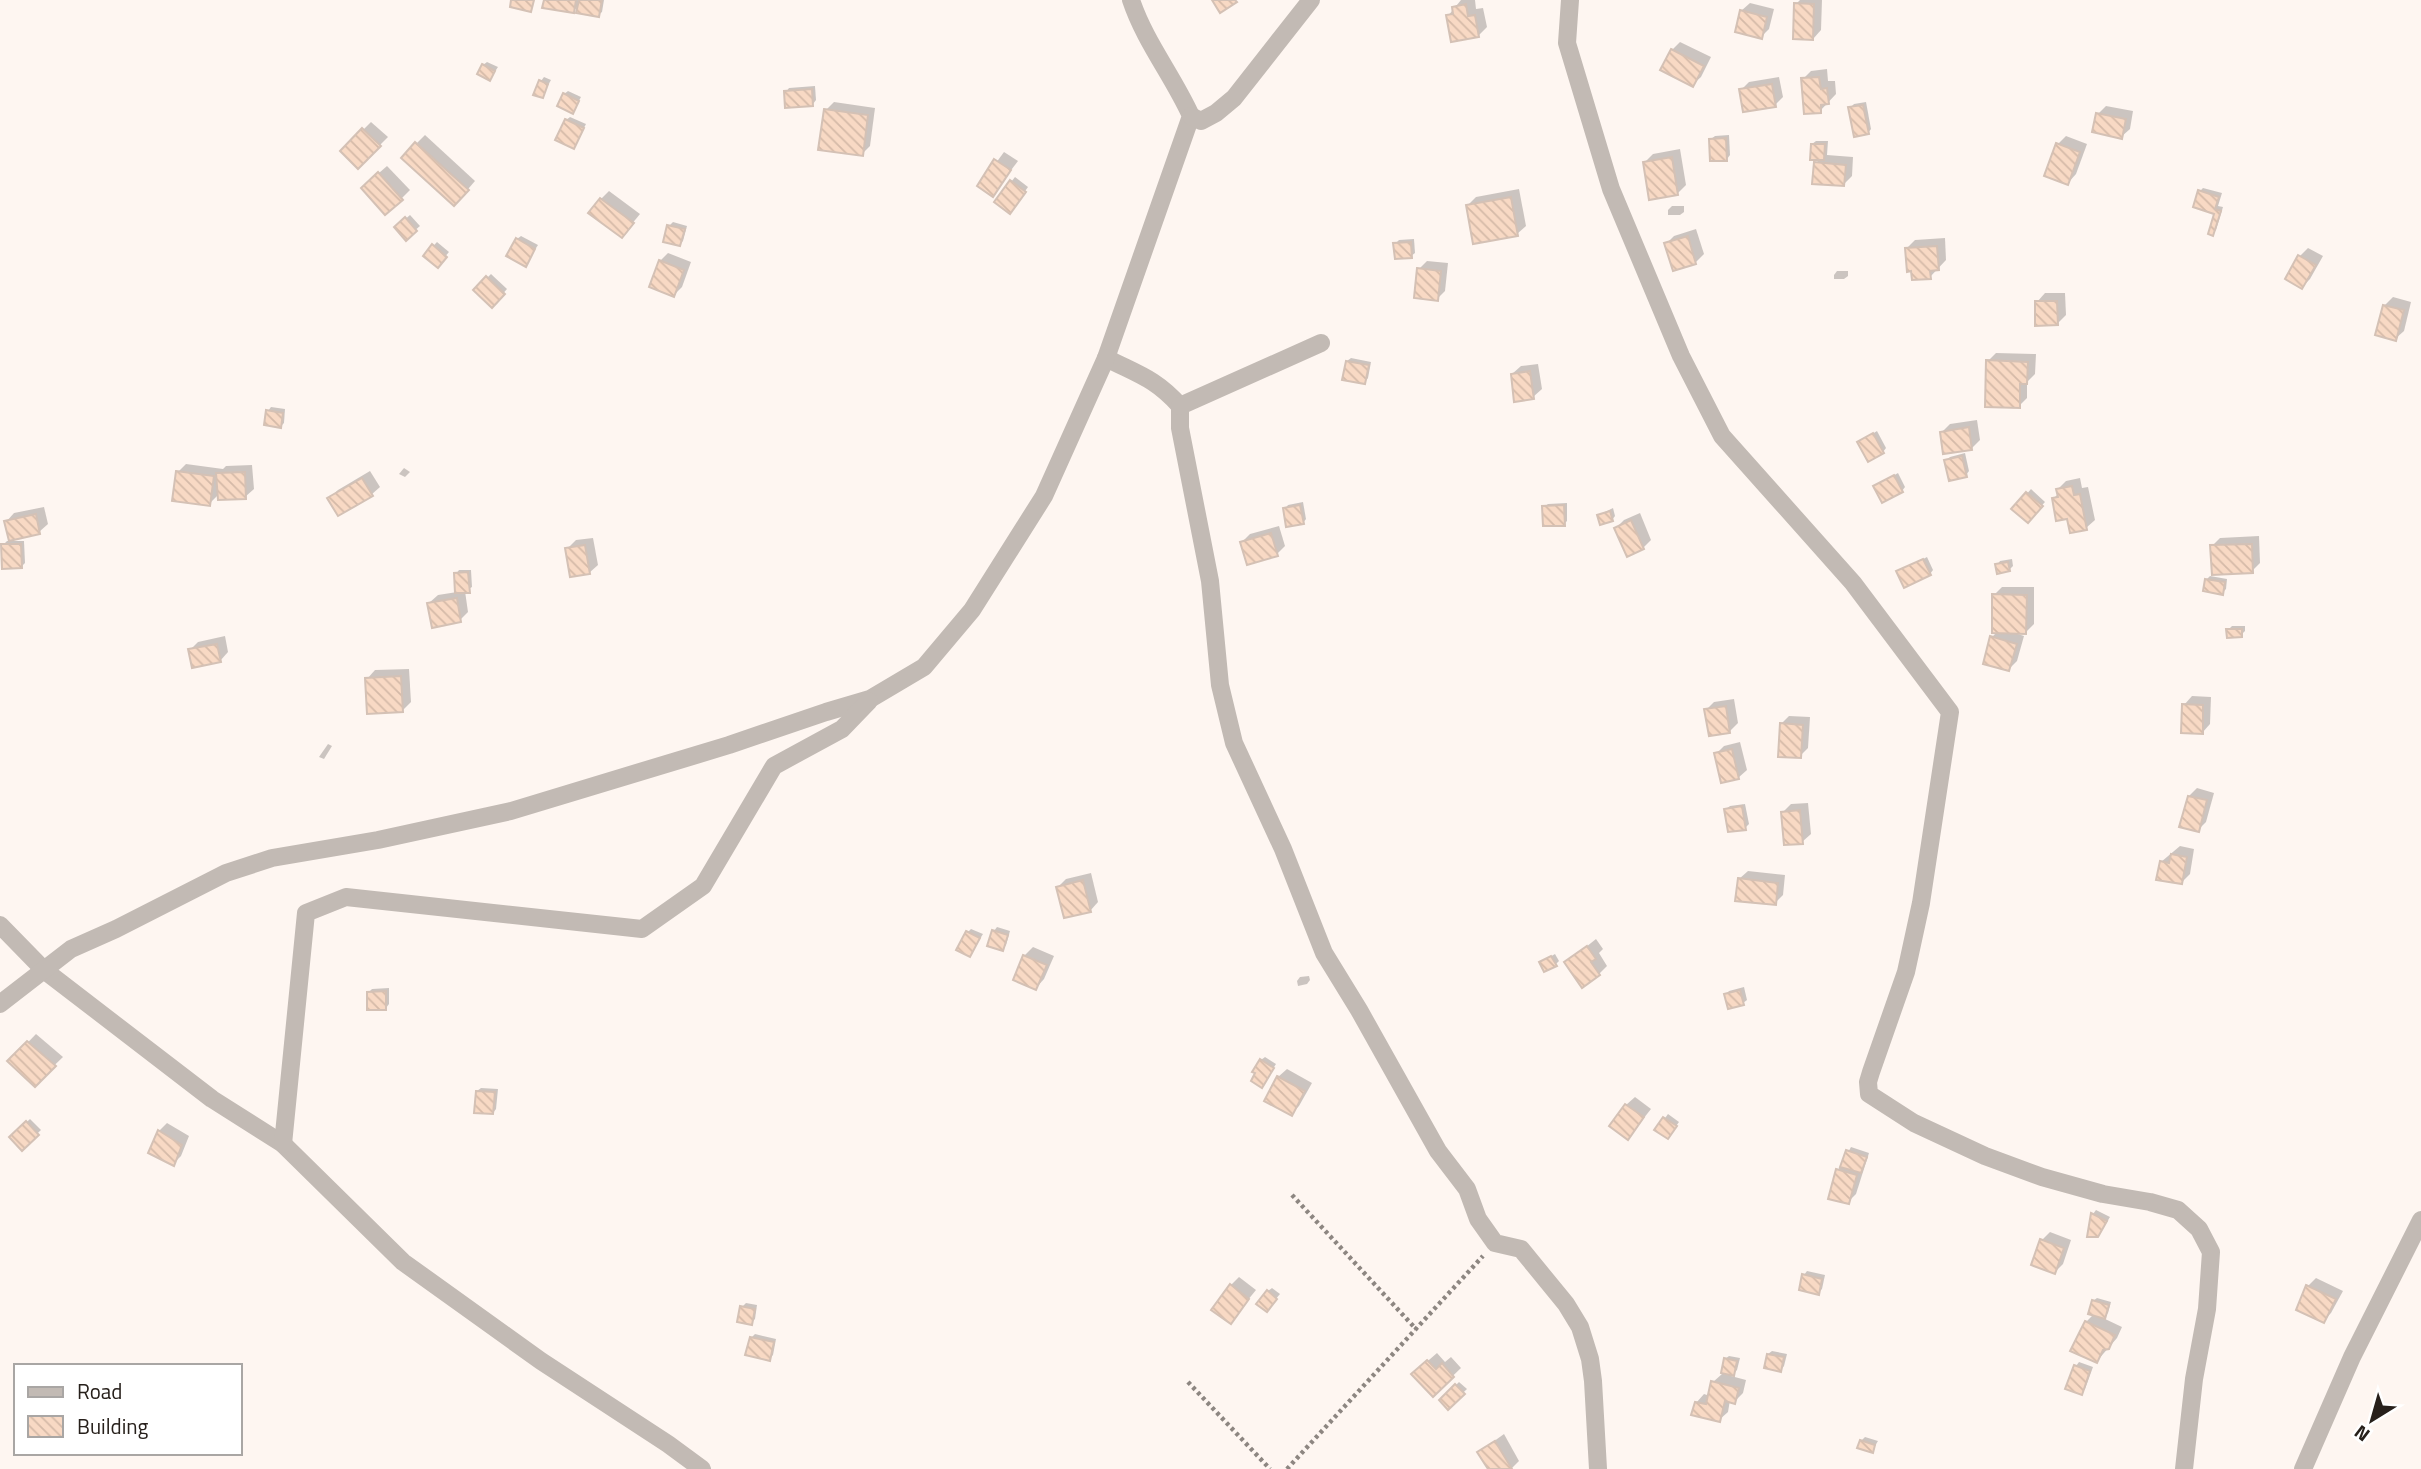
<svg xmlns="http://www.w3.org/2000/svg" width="2421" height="1469" font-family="'Titillium Web',sans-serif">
<defs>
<pattern id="building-back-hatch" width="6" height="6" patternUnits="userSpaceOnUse" patternTransform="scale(1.75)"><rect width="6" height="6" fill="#f8d9c4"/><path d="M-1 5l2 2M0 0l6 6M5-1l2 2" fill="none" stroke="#d5baa8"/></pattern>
</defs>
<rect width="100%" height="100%" fill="#fef6f1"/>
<!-- shadow -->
<g fill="#0003">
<polygon points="545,0 604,0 602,12 598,15 580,5 573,11"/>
<polygon points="1461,0 1475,0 1476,9 1483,8 1487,27 1478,36 1448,16"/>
<polygon points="1800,0 1822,0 1821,30 1813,39 1796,4"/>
<polygon points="1750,3 1774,9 1769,29 1761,37 1741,11"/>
<polygon points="1680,42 1711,57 1701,77 1692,85 1672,50"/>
<polygon points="487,62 498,67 490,79 483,65"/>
<polygon points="1827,69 1828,81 1835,81 1836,94 1820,111 1803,79 1811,71"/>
<polygon points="544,77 551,80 542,96 541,81"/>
<polygon points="1779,77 1783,97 1775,105 1741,90 1749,82"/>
<polygon points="815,86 816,100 813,104 786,92 789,88"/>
<polygon points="568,91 581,97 573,112 564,94"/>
<polygon points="834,102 875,108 870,146 862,154 826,110"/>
<polygon points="1866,102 1871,129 1868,133 1850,108 1854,104"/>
<polygon points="2106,106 2133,111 2130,129 2121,137 2098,114"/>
<polygon points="570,117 586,124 574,147 566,120"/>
<polygon points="371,122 388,137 358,167 342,151"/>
<polygon points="425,135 475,181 462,196 417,143"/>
<polygon points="1729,135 1730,155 1727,159 1711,139 1715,136"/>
<polygon points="2066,136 2087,144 2076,174 2068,183 2058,144"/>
<polygon points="1816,141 1828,141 1827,155 1853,157 1852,176 1843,185 1816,163 1821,158 1812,144"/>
<polygon points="1680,149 1686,185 1678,193 1645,162 1653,154"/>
<polygon points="1004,152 1018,161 993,194 979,186"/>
<polygon points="387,166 410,190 402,198 371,180"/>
<polygon points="1015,177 1028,187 1013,208 996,201"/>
<polygon points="2203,188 2222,193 2218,206 2223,207 2216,230 2212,234 2216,213 2200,191"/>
<polygon points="1519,189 1526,226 1517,234 1468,205 1476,197"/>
<polygon points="609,191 640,214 622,236 601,199"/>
<polygon points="1672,206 1684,206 1684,212 1680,215 1668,215 1668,210"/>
<polygon points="410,215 420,226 406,238 396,227"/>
<polygon points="673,222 687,226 683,241 680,244 669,226"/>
<polygon points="1696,229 1704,254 1696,262 1674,269 1666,244 1674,236"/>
<polygon points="521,236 538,245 525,265 517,239"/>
<polygon points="1945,238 1946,260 1930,277 1907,248 1915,240"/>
<polygon points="1414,239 1415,253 1411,256 1395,244 1399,240"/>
<polygon points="437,242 449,252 438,265 425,255"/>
<polygon points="2308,248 2323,256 2310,279 2302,287 2287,278 2300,256"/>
<polygon points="668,253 691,262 682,287 674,295 660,261"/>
<polygon points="1427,261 1448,263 1445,291 1437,299 1419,269"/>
<polygon points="1837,271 1848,271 1848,276 1844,279 1834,279 1834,275"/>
<polygon points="491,274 507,289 492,306 475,290"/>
<polygon points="2045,293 2065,293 2066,315 2057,324 2037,302"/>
<polygon points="2393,297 2411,302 2404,331 2395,339 2385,305"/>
<polygon points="1996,353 2036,354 2035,374 2027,382 2027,398 2019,406 1988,361"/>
<polygon points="1351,358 1371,362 1368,378 1365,382 1347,361"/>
<polygon points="1538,364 1542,389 1533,397 1512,374 1521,366"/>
<polygon points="271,407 285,409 284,423 280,427 268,411"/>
<polygon points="1977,420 1980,440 1972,448 1942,432 1950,424"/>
<polygon points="1877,431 1886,448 1883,452 1859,442"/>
<polygon points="1965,453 1969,471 1966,475 1946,461 1950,457"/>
<polygon points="186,464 223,469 226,466 252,465 254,489 245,497 219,494 209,504 178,472"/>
<polygon points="404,468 410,472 405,477 399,474"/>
<polygon points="370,471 380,487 371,495 329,498 338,490"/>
<polygon points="1898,473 1905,487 1902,491 1875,486"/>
<polygon points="2080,478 2082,488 2088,487 2095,520 2086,528 2069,517 2054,498 2059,493 2058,489 2066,481"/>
<polygon points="2031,489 2045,502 2028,521 2014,509"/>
<polygon points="1303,502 1306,519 1303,523 1285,509 1288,505"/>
<polygon points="1567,503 1567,521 1564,524 1544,507 1548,504"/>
<polygon points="44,507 48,524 39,532 6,522 14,513"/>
<polygon points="1613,508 1615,516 1612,520 1599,515"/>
<polygon points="1640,513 1651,540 1643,548 1616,528 1624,520"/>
<polygon points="1279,526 1285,546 1277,554 1242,542 1250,534"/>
<polygon points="2259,536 2260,563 2252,571 2212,546 2220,538"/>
<polygon points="593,538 598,565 589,573 567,549 576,540"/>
<polygon points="7,541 24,541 25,563 22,566 3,545"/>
<polygon points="1927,557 1933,570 1930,574 1899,572"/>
<polygon points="2012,559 2013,566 2009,570 1997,565 2000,561"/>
<polygon points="459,570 471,570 472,587 465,591 468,612 460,620 429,603 438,595 457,592 456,574"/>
<polygon points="2210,576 2227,579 2226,589 2222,593 2206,580"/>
<polygon points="2002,587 2034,587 2034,624 2026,632 2015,633 2024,636 2017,661 2009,669 1992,637 1997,632 1994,595"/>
<polygon points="2232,626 2245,626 2245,631 2241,635 2228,630"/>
<polygon points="225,636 228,652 220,661 190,650 198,642"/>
<polygon points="409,669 411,702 403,710 367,679 375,670"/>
<polygon points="2192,696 2211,697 2210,724 2202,733 2184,705"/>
<polygon points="1734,699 1738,723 1730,731 1706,710 1714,702"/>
<polygon points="1789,716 1810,717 1808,748 1800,756 1781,724"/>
<polygon points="1740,742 1747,770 1738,778 1716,754 1724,746"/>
<polygon points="328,744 332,746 324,759 319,757"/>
<polygon points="2197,788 2214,793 2206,822 2198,830 2189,796"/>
<polygon points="1808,803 1811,834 1802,842 1783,812 1791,804"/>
<polygon points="1745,804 1749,824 1745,828 1726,809 1730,806"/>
<polygon points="2180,846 2194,849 2190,874 2181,883 2161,862"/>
<polygon points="1748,871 1785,875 1783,895 1775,903 1739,879"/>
<polygon points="1091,873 1098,902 1090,911 1058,887 1066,879"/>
<polygon points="997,927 1010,931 1006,945 1003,949 989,945 994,931"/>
<polygon points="971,929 983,934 970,955 968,932"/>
<polygon points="1596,939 1603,949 1599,953 1607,966 1599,974 1566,963"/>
<polygon points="1033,947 1054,956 1044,979 1036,988 1024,956"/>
<polygon points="1555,954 1559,961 1556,964 1541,962"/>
<polygon points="1309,976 1310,980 1307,984 1298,986 1297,981 1300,977"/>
<polygon points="1744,987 1747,1000 1743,1003 1726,995 1729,991"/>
<polygon points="389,988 389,1004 386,1008 369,992 372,989"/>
<polygon points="36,1034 63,1057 35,1084 10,1061"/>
<polygon points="1265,1057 1276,1064 1265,1082 1261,1060"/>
<polygon points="1287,1069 1312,1083 1299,1106 1291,1114 1278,1077"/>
<polygon points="481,1088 498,1089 496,1109 493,1113 477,1091"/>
<polygon points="1635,1097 1651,1109 1628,1138 1626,1105"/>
<polygon points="1668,1114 1679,1122 1671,1133 1657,1129"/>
<polygon points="30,1119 41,1130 22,1148 11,1137"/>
<polygon points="167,1123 189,1136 181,1156 173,1164 159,1131"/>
<polygon points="1851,1147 1869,1153 1856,1194 1848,1202 1838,1170"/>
<polygon points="2096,1210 2110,1217 2101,1232 2089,1235 2093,1214"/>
<polygon points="2050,1232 2071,1240 2063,1264 2055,1272 2042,1240"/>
<polygon points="1807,1271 1825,1275 1822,1289 1818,1293 1804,1275"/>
<polygon points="1239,1277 1256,1290 1230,1322 1231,1285"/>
<polygon points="2316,1278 2343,1291 2331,1313 2323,1321 2308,1286"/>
<polygon points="1272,1288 1280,1294 1270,1306 1268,1291"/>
<polygon points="2097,1298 2111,1302 2108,1313 2103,1318 2122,1327 2117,1338 2097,1361 2086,1322 2094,1314 2093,1301"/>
<polygon points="746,1303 757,1305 755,1319 751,1323 742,1307"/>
<polygon points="755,1334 776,1339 773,1355 769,1359 751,1338"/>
<polygon points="1772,1351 1787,1354 1784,1366 1781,1370 1768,1354"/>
<polygon points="1437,1353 1445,1362 1451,1357 1461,1368 1433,1395 1422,1366"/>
<polygon points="1729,1356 1740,1358 1737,1370 1731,1376 1746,1380 1743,1393 1734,1402 1730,1400 1728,1412 1719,1420 1696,1403 1704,1394 1710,1396 1713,1382 1722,1374 1725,1359"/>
<polygon points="2079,1362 2093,1367 2085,1389 2081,1393 2076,1366"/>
<polygon points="1459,1382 1467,1389 1448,1407 1441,1400"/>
<polygon points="1504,1434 1519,1461 1511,1469 1490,1469 1479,1452"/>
<polygon points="1865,1437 1878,1441 1872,1451 1861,1441"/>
</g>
<!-- building -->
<g fill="url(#building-back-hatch)" stroke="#d4c1b5" stroke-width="2">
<polygon points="511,0 534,0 531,12 510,7"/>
<polygon points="544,0 576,0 574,13 542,8"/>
<polygon points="579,0 602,0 599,17 576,13"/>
<polygon points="1212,0 1235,0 1237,2 1220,13"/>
<polygon points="1794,3 1814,4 1813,40 1793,39"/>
<polygon points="1466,4 1468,16 1475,15 1479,37 1451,42 1446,15 1453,14 1452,7"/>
<polygon points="1740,10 1767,17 1762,39 1735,32"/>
<polygon points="1671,49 1704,66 1693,87 1660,70"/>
<polygon points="482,64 495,71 490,81 477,74"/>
<polygon points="1819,77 1821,89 1827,88 1829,104 1821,105 1821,113 1804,114 1801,78"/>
<polygon points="539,80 548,84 543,98 533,95"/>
<polygon points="1772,84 1776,107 1743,112 1739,89"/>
<polygon points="812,89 813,106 785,108 784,91"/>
<polygon points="563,93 579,101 573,114 557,106"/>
<polygon points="1863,105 1869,134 1854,137 1848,107"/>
<polygon points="824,109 868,115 863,156 818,150"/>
<polygon points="2096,113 2126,119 2122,139 2092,132"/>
<polygon points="565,119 584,128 574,149 555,140"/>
<polygon points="362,128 381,146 358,169 340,151"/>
<polygon points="1726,138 1727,161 1710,161 1709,139"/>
<polygon points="415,142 469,190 454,206 401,158"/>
<polygon points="2056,143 2080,152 2068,185 2044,176"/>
<polygon points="1811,144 1825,144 1824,160 1810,160"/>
<polygon points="1672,157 1678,195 1649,200 1643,162"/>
<polygon points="994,159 1011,170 993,197 977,186"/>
<polygon points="1814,162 1846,165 1844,186 1812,184"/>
<polygon points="378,172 403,200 385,215 361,188"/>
<polygon points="1010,180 1026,192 1010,214 994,202"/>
<polygon points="2198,190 2219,197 2215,209 2221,211 2213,236 2208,234 2214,214 2193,207"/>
<polygon points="1511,197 1518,236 1473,244 1466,205"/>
<polygon points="600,198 634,223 622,238 588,213"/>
<polygon points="405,217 417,231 406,241 394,227"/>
<polygon points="667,225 685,229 680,246 663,242"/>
<polygon points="1688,236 1696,264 1673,271 1664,243"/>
<polygon points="516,238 535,249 526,267 506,256"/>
<polygon points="1411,242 1412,258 1395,259 1393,243"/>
<polygon points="432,244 447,257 438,268 423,256"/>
<polygon points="1937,246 1939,270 1930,271 1931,279 1912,280 1911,271 1907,272 1905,248"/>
<polygon points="2298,255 2316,265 2302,289 2285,279"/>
<polygon points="659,260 684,270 674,297 649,287"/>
<polygon points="1417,268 1441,271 1438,301 1414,298"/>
<polygon points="486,276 505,294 492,308 473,290"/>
<polygon points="2035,301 2057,301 2058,325 2035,326"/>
<polygon points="2383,305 2404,310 2396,341 2375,335"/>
<polygon points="1986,360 2028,362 2027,384 2020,384 2020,408 1985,407"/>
<polygon points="1346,361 1369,365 1365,384 1342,380"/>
<polygon points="1530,371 1534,399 1514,402 1511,374"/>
<polygon points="266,410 283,413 281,428 264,425"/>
<polygon points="1969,427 1972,450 1943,454 1940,432"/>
<polygon points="1873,433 1884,453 1868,462 1857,442"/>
<polygon points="1962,456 1967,477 1949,481 1944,460"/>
<polygon points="176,471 214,476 210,506 172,501"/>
<polygon points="245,472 246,499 218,500 216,473"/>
<polygon points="1894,475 1903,492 1882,503 1873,486"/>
<polygon points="362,478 373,496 338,516 327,498"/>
<polygon points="2072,486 2074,495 2080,494 2087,530 2070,533 2067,519 2056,521 2052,498 2058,497 2056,489"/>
<polygon points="2026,492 2043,506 2028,523 2011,509"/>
<polygon points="1300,505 1304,524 1286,527 1283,508"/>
<polygon points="1564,505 1565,526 1543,526 1542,506"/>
<polygon points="1610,511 1613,521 1600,525 1597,515"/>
<polygon points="36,514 40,534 9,541 4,521"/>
<polygon points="1631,520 1644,549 1627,557 1614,528"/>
<polygon points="1271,533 1278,556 1247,565 1240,542"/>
<polygon points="1,544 21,544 22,568 2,569"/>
<polygon points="2252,544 2253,573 2212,575 2210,545"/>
<polygon points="585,545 590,574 570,577 565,548"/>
<polygon points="1923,559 1931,575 1904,588 1896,571"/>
<polygon points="2008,562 2010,571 1997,574 1995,564"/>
<polygon points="468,572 470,593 455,593 454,573"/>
<polygon points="2205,579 2225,582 2223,595 2203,591"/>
<polygon points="1992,594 2027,595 2026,634 1992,633"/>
<polygon points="457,598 461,622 432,628 427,603"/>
<polygon points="2226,629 2242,629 2242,637 2227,638"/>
<polygon points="1990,636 2017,644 2009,671 1983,664"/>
<polygon points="217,644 221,662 192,668 188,649"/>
<polygon points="401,676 403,712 367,714 365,678"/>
<polygon points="2182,704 2203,705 2203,734 2181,733"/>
<polygon points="1726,706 1730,733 1709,736 1704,709"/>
<polygon points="1780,723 1803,725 1801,758 1778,757"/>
<polygon points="1732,749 1739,779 1721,783 1714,753"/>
<polygon points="2188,796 2207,800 2199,832 2179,827"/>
<polygon points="1742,806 1746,830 1728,832 1724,809"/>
<polygon points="1800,810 1803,844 1784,845 1781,812"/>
<polygon points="2171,854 2187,857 2182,884 2156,880 2160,861 2169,863"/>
<polygon points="1738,878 1778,883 1776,905 1735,901"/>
<polygon points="1083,880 1091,912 1064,918 1056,887"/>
<polygon points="992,930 1008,935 1003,951 987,946"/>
<polygon points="966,931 980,938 970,957 956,950"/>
<polygon points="1587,946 1596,959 1591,962 1600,975 1582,988 1564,962"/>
<polygon points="1023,955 1047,965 1036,990 1013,980"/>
<polygon points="1551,956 1557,966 1544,972 1539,962"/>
<polygon points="1740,990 1744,1005 1728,1009 1724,994"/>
<polygon points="386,991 386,1010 367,1010 367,992"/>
<polygon points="27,1041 56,1066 35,1087 7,1061"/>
<polygon points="1260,1059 1274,1068 1262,1088 1251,1081 1255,1073 1252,1072"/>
<polygon points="1277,1076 1305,1091 1292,1116 1264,1101"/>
<polygon points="476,1091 495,1092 493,1114 474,1113"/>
<polygon points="1625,1104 1644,1117 1628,1140 1609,1126"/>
<polygon points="1663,1117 1677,1126 1668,1139 1654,1130"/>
<polygon points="26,1121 39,1135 22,1151 9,1137"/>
<polygon points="158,1130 182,1145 174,1166 148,1153"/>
<polygon points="1846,1150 1867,1157 1861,1173 1840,1167"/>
<polygon points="1836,1169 1857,1175 1849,1204 1828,1199"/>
<polygon points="2091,1213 2107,1221 2098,1237 2087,1237"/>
<polygon points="2040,1239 2064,1248 2055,1274 2031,1265"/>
<polygon points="1802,1274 1822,1279 1819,1295 1799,1290"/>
<polygon points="1230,1284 1249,1299 1231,1324 1211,1310"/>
<polygon points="2306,1285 2336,1299 2324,1323 2296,1310"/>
<polygon points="1267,1290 1277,1299 1267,1312 1256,1304"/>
<polygon points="2092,1300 2109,1305 2105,1319 2088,1314"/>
<polygon points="740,1306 755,1309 752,1325 737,1322"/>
<polygon points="2085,1321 2115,1335 2109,1349 2103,1350 2097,1363 2070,1351"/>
<polygon points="750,1337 774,1342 770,1361 745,1355"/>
<polygon points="1767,1354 1784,1357 1781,1372 1764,1368"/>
<polygon points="1724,1358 1737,1361 1734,1376 1721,1373"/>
<polygon points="1427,1360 1436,1369 1442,1363 1454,1377 1433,1397 1411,1374"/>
<polygon points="2074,1365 2090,1371 2082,1395 2065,1389"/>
<polygon points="1711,1381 1739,1388 1735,1404 1725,1401 1720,1422 1691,1415 1695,1402 1706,1404"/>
<polygon points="1455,1384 1465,1394 1448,1410 1439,1400"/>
<polygon points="1860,1440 1875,1445 1873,1453 1857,1448"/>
<polygon points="1495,1441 1512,1469 1488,1469 1477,1452"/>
</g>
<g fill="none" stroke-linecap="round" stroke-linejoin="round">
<!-- path -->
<g stroke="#8d8681" stroke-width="4.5" stroke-dasharray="3.5 3.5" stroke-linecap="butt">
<polyline points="1292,1195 1416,1329"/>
<polyline points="1188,1382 1270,1469"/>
<polyline points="1287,1469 1483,1256"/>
</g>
<!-- minor -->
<g stroke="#c2bab4" stroke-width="18">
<path d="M1131 0C1145 42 1173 76 1191 116L1106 358C1137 374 1155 378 1180 406V428L1210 581 1220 685 1234 743 1283 849 1324 953 1359 1010 1438 1151 1467 1189 1478 1219 1495 1243 1521 1249 1566 1304 1580 1327 1590 1359 1593 1381 1598 1469"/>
<polyline points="1570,0 1567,43 1611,189 1681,356 1722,436 1853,583 1950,712 1921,903 1906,972 1871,1072 1868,1082 1869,1094 1914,1123 1985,1156 2042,1177 2103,1194 2150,1202 2178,1210 2199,1229 2211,1252 2207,1309 2194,1379 2184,1469"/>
<polyline points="1191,116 1201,121 1216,113 1234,98 1311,0"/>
<polyline points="1180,406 1321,343"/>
<polyline points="0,925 44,970 212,1099 283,1144 403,1262 541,1361 668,1444 702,1469"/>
<polyline points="0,1004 71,949 116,929 226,873 272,858 378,840 511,811 729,745 826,712 870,699 924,667 972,610 1044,496 1106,358"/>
<polyline points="283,1144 306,913 346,897 642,929 703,886 774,766 842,729 869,701"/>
<polyline points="2303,1469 2352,1357 2421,1220"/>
</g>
</g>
<!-- legend -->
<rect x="14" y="1364" width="228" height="91" fill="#ffffff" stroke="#a9a6a4" stroke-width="2"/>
<rect x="28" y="1387" width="35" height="10" fill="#c2bab4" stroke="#a9a6a4" stroke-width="2"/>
<text x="77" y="1399" font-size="21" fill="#27201b">Road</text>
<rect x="28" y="1416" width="35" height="21" fill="url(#building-back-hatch)" stroke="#a9a6a4" stroke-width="2"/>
<text x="77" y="1434" font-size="21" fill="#27201b">Building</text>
<!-- north arrow -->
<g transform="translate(2372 1420) rotate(217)" stroke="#ffffff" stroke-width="5" paint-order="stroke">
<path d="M0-5L12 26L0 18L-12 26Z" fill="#27201b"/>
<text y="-10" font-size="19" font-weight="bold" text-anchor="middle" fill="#27201b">N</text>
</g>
</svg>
